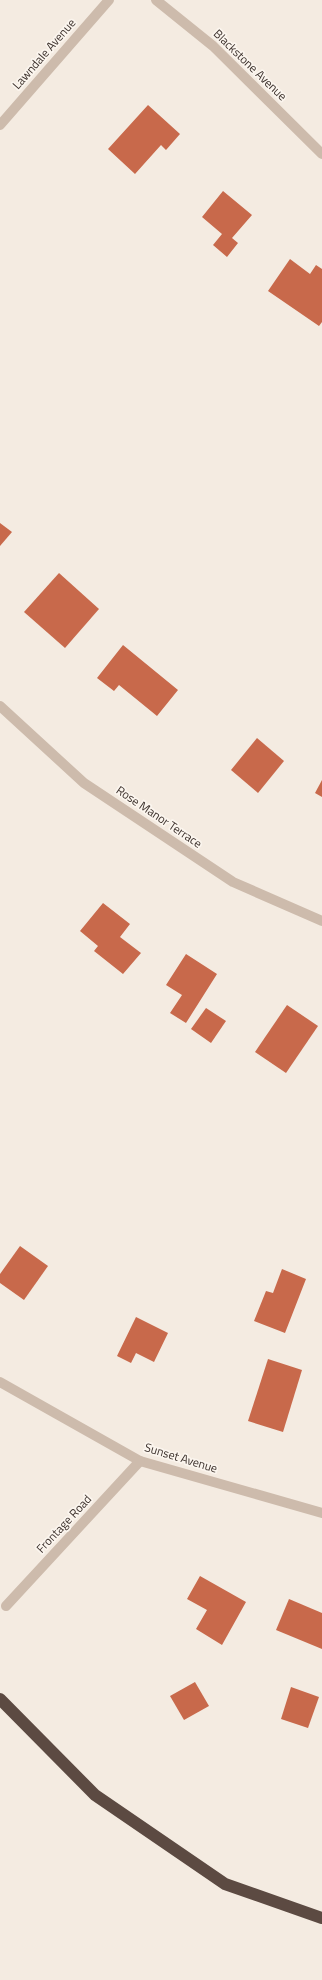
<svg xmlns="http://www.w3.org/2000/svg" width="322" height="1980" font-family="'Titillium Web',sans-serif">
<rect width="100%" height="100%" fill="#f4ebe1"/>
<!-- building -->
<g fill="#c8694b">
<polygon points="148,105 180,134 166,150 161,145 135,174 108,149"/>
<polygon points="223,191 252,215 232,238 238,243 227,257 213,245 222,234 202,217"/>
<polygon points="290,259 310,274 316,265 322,269 322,322 319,326 268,291"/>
<polygon points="0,523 12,532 0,546"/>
<polygon points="59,573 99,609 65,648 24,612"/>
<polygon points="123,645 178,690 157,716 119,685 114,691 97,678"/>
<polygon points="257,738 284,761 258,793 231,770"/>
<polygon points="322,780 322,797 315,793"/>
<polygon points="103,903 130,924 120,937 141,953 123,974 94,951 98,946 80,931"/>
<polygon points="186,954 217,974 186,1023 170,1013 182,995 166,985"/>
<polygon points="287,1005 318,1026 286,1073 255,1052"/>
<polygon points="206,1008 226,1021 211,1043 191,1029"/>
<polygon points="20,1246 48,1266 24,1300 0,1283 0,1274"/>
<polygon points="282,1269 306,1279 285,1333 254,1321 266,1291 273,1293"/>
<polygon points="136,1317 168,1333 154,1362 136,1353 131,1363 117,1356"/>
<polygon points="268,1359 302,1370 283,1432 248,1421"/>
<polygon points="200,1576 246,1602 222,1645 196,1629 207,1610 187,1599"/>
<polygon points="289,1599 322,1613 322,1649 276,1630"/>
<polygon points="195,1682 209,1706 184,1720 170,1696"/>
<polygon points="291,1687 319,1697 308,1728 281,1719"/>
</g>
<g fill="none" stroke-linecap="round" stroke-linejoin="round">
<!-- street -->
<g stroke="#cdbbac" stroke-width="10">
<polyline points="156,0 213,46 322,154"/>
<polyline points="0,125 109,0"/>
<polyline points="0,706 84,783 233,882 322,921"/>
<polyline points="0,1382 140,1461 322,1513"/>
<polyline points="6,1606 140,1461"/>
</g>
<!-- highway -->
<polyline stroke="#5c4a42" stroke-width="12" points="0,1699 95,1795 225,1884 322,1918"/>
</g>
<g text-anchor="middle" stroke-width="3.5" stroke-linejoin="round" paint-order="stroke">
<!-- street labels -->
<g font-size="12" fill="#3b302b" stroke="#fbf5ee">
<text transform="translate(44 54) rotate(-49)" y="4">Lawndale Avenue</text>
<text transform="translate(250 65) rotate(44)" y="4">Blackstone Avenue</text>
<text transform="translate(159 817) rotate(34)" y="4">Rose Manor Terrace</text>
<text transform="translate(181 1458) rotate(17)" y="4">Sunset Avenue</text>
<text transform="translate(64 1524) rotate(-47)" y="4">Frontage Road</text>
</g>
</g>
</svg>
